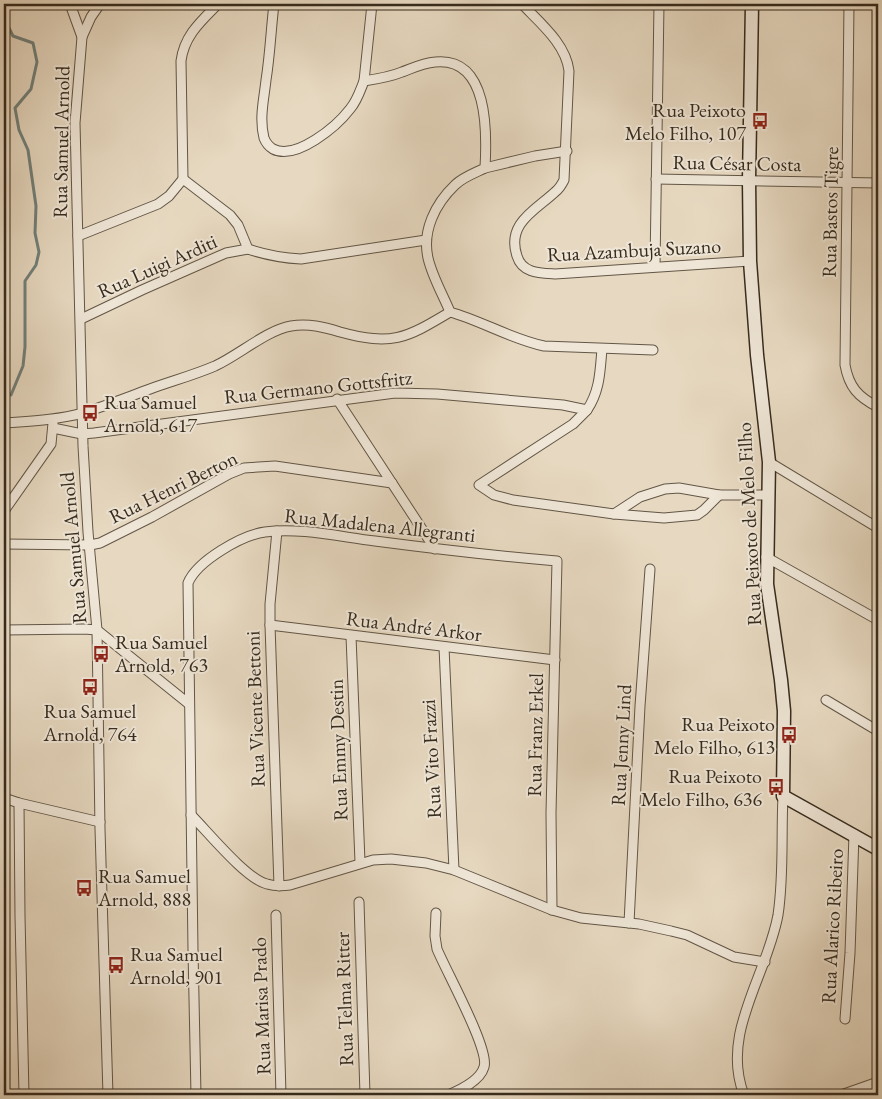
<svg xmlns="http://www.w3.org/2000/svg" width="882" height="1099" font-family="'EB Garamond',serif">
<rect width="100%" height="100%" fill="#e7d9c1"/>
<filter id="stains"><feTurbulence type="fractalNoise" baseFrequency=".004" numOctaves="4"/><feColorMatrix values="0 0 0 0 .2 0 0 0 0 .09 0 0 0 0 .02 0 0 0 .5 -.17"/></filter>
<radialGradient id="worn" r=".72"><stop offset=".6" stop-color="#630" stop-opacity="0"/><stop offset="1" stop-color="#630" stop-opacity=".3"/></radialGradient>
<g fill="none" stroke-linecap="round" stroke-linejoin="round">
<!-- stream -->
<polyline stroke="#71807b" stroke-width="3" points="5,4 4,18 13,36 33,43 37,62 31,89 15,108 19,130 28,150 36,206 35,233 39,252 36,265 25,281 25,347 23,366 11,395"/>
<!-- street casing -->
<g stroke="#625646" stroke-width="11">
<g id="street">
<polyline points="70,4 82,37"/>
<polyline points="100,4 91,17 82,37 75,123 83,446 88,532 97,630 100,829 108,1095"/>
<path d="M274 4C271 29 270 55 266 80 264 99 259 118 264 138 266 143 268 146 273 149 296 161 337 126 350 109 357 101 360 91 364 81 377 79 390 77 402 72 413 68 423 63 435 62 489 56 487 133 485 168 475 173 463 177 455 185 435 204 422 231 428 258 432 276 443 295 450 312 482 321 511 339 544 346L653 350"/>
<path d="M522 4C540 23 566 44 569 71L564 180C562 184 559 189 555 192 536 210 506 223 517 256 522 273 539 273 555 274L750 261"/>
<path d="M849 4 845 365C849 387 858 397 878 407"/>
<polyline points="364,81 372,4"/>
<polyline points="485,168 535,156 567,151"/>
<path d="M183 179 181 61C184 37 199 23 215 7"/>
<polyline points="656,179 878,183"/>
<path d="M78 236 158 204 169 196 183 179 230 215 238 225 248 249C266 255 282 258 301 259L426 240"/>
<polyline points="655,266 659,4"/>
<polyline points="81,319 142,290 226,253 248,249"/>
<polyline points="337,399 435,549"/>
<path d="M587 410C600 391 600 371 602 349"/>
<path d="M4 423C30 421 57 420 83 413 105 406 128 397 150 389 172 381 194 375 215 366 239 355 267 330 291 326 308 323 324 327 340 332 392 346 405 339 450 312"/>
<polyline points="53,428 82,434 94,433 395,393 437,394 563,405 587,410 573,424 479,485 494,495 513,500 614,514 664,518 697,515 704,510 719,495"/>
<polyline points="769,462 878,528"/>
<polyline points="4,511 51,444 53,423"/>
<polyline points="614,514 640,497 665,489 679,488 719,495 768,495"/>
<polyline points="277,531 270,604 270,625 279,886"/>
<polyline points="4,544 90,545 100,543 152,517 229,474 244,468 275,466 392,483"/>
<polyline points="766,557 878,620"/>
<polyline points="270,625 555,660"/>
<polyline points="4,630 84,629 97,630 189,704"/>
<polyline points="351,636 360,862"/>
<polyline points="444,647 454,870"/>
<polyline points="826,700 878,731"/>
<polyline points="4,798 19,803 100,822"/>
<polyline points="19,803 20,916 24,1095"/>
<path d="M191 815C208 832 246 879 267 884 274 886 283 886 290 885L373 860 391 859 426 863 454 870 552 910 581 918 639 924 671 931 687 935 734 957 765 962"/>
<polyline points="359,902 365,1095"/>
<path d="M436 913 435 936 437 949C446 971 490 1050 484 1067 480 1081 460 1090 448 1095"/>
<polyline points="276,915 281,1095"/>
<polyline points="629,923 640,706 650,569"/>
<polyline points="845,1019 850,953 854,834"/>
<path d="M196 1095 193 950 188 583C197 561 242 535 265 532 299 527 341 537 375 541 436 549 496 556 557 561L551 813 552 910"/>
<path d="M744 1095C720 1033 767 976 778 915 784 876 781 835 783 796"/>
<polyline points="841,1095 878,1082"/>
</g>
</g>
<!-- secondary casing -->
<g stroke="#362b1d" stroke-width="15">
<polyline id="secondary" points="752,4 749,180 750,261 757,355 769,462 767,584 781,680 784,711 783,796 878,849"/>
</g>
<!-- street -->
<use href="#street" stroke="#efe6d7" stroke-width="9"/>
<!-- secondary -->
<use href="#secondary" stroke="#efe6d7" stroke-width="12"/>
</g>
<!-- icons -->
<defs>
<g id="bus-bare" transform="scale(1.35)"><path d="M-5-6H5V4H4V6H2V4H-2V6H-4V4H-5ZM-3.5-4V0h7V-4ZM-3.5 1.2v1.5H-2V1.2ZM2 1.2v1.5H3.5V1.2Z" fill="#8f2418" stroke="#efe6d7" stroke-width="2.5" paint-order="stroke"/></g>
</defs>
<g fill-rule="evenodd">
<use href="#bus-bare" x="760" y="121"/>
<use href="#bus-bare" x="90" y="413"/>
<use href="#bus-bare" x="101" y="654"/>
<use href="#bus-bare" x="90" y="687"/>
<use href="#bus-bare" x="789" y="735"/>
<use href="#bus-bare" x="776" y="787"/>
<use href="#bus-bare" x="84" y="888"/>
<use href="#bus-bare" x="116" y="965"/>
</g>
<g text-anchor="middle" stroke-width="4" stroke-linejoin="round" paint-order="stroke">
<!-- poi labels -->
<g font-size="20" fill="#362b1d" stroke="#efe6d7" text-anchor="start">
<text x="746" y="117" text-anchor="end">Rua Peixoto<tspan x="746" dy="23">Melo Filho, 107</tspan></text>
<text x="104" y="409">Rua Samuel<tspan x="104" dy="23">Arnold, 617</tspan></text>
<text x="115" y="649">Rua Samuel<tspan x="115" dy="23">Arnold, 763</tspan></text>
<text x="90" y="718" text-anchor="middle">Rua Samuel<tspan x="90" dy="23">Arnold, 764</tspan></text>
<text x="775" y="731" text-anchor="end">Rua Peixoto<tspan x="775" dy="23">Melo Filho, 613</tspan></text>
<text x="762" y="783" text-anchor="end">Rua Peixoto<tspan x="762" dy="23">Melo Filho, 636</tspan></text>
<text x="98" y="883">Rua Samuel<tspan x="98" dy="23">Arnold, 888</tspan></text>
<text x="130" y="961">Rua Samuel<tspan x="130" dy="23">Arnold, 901</tspan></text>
</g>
<!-- street labels -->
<g font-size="20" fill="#362b1d" stroke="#efe6d7">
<text transform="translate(61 142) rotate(-89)" y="7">Rua Samuel Arnold</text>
<text transform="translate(737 163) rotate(1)" y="7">Rua César Costa</text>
<text transform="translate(830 212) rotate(-89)" y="7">Rua Bastos Tigre</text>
<text transform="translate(634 250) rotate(-3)" y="7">Rua Azambuja Suzano</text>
<text transform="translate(157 266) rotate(-24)" y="7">Rua Luigi Arditi</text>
<text transform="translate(318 387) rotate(-6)" y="7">Rua Germano Gottsfritz</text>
<text transform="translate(173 487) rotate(-26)" y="7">Rua Henri Berton</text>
<text transform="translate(749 524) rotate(-93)" y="7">Rua Peixoto de Melo Filho</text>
<text transform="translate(380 525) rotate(6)" y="7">Rua Madalena Allegranti</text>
<text transform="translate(73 548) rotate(-95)" y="7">Rua Samuel Arnold</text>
<text transform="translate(414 626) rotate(7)" y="7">Rua André Arkor</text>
<text transform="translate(255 709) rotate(-92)" y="7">Rua Vicente Bettoni</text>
<text transform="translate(535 735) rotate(-89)" y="7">Rua Franz Erkel</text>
<text transform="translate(621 745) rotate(-87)" y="7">Rua Jenny Lind</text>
<text transform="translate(338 750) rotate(-92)" y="7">Rua Emmy Destin</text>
<text transform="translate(431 759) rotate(-93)" y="7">Rua Vito Frazzi</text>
<text transform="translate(832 926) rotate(-87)" y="7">Rua Alarico Ribeiro</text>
<text transform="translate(344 999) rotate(-92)" y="7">Rua Telma Ritter</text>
<text transform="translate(261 1006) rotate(-92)" y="7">Rua Marisa Prado</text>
</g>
</g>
<!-- margin -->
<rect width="882" height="1099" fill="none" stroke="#e7d9c1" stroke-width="20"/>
<rect x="5" y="5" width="872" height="1089" fill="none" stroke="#362b1d" stroke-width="2.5"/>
<rect x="10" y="10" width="862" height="1079" fill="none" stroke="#362b1d"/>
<rect width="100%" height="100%" filter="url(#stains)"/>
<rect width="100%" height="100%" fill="url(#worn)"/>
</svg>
